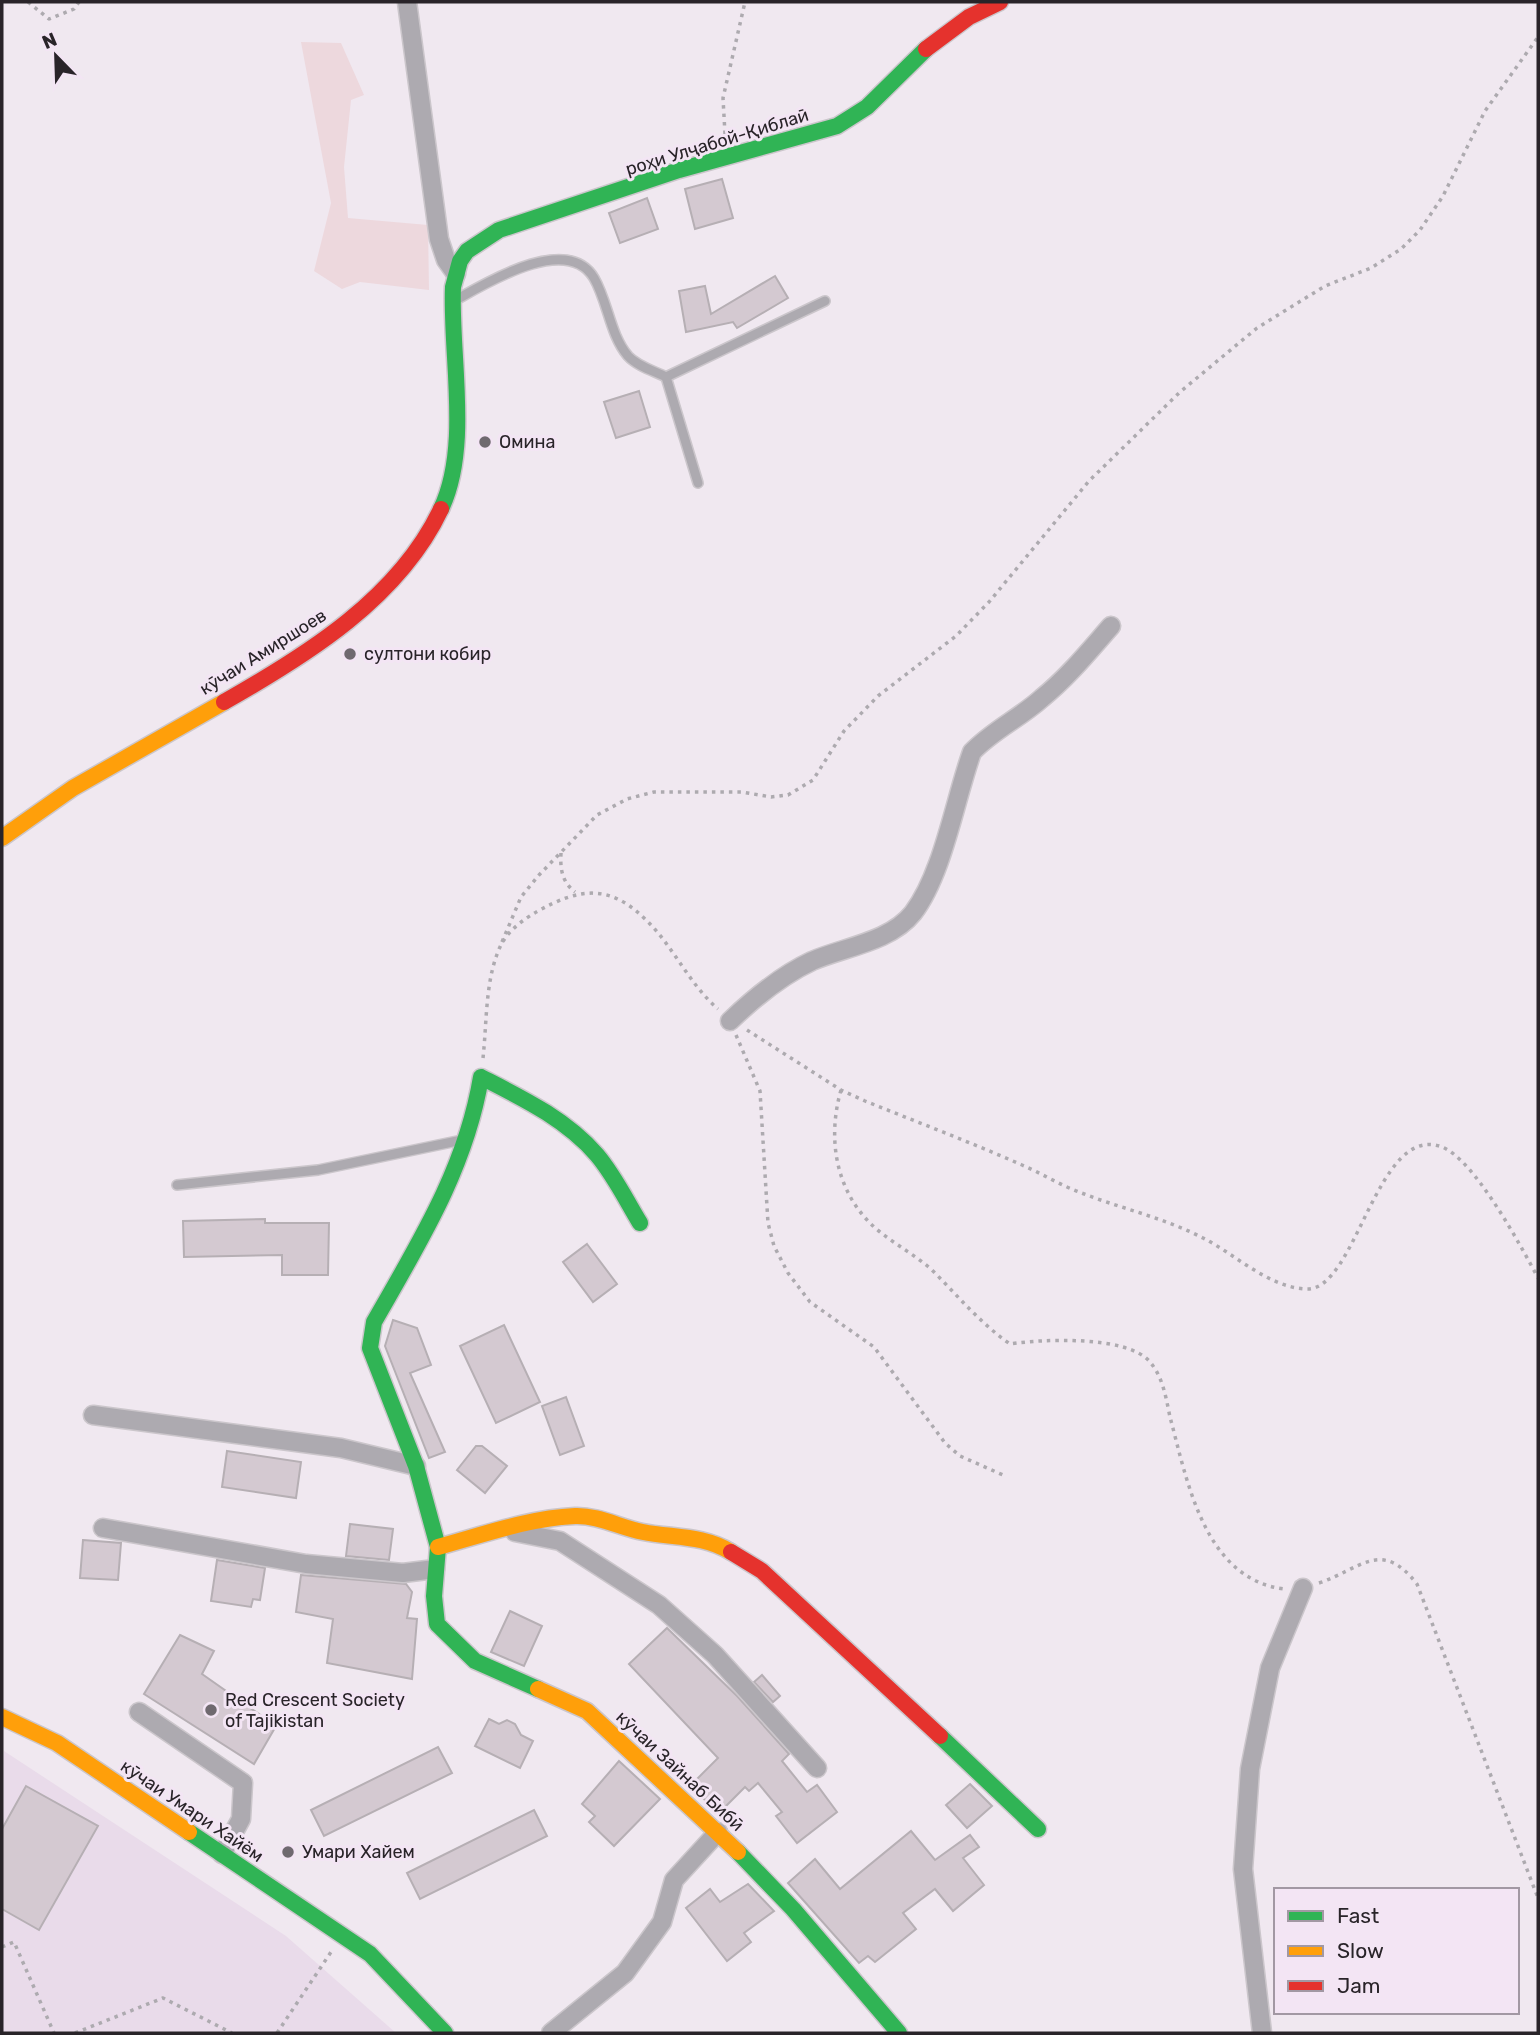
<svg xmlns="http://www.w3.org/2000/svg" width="1540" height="2035" font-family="Rubik,sans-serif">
<rect width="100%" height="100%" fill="#f0e8f0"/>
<!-- built -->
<polygon fill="#e9dbea" points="4,1751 286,1936 396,2033 2,2033"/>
<!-- garden -->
<polygon fill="#edd8dd" points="301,42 341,43 364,95 351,100 344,167 348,218 428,225 429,290 360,282 342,289 314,271 331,203"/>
<!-- building -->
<g fill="#d4c9d1" stroke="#b6afb4" stroke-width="2">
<polygon points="722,179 733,218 695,229 685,189"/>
<polygon points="647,198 658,229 620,243 609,213"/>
<polygon points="775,276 788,298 737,328 733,322 686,332 679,291 705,286 711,314"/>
<polygon points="639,391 650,427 616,438 604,402"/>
<polygon points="265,1219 265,1223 329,1223 328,1275 282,1275 282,1255 184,1257 183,1221"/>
<polygon points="587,1244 617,1284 593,1302 563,1262"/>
<polygon points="393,1320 417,1328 431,1365 410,1373 445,1452 429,1458 385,1346"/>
<polygon points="504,1325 540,1402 496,1423 460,1346"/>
<polygon points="566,1397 584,1446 560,1455 542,1406"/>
<polygon points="476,1446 482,1446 507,1466 485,1493 457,1470"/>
<polygon points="227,1451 301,1462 296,1498 222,1487"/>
<polygon points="350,1524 393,1529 389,1560 346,1556"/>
<polygon points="83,1540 121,1543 118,1580 80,1578"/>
<polygon points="217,1560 265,1568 260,1600 253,1599 251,1607 211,1601"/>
<polygon points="301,1575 406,1584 412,1592 407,1618 417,1619 412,1679 327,1663 333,1619 296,1612"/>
<polygon points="510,1611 542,1626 524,1666 491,1652"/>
<polygon points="667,1628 737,1696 789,1754 782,1761 807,1792 817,1785 837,1812 797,1843 776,1816 782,1812 758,1783 749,1791 745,1787 719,1813 690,1786 718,1758 629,1664"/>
<polygon points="180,1635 214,1651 202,1674 276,1726 254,1764 144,1694"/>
<polygon points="762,1675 780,1696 773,1702 754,1682"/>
<polygon points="489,1719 499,1724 507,1720 515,1724 521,1735 533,1741 520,1768 475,1746"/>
<polygon points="438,1747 452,1773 324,1836 311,1810"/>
<polygon points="619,1761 660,1799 614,1846 589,1822 595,1816 582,1804"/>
<polygon points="970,1784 992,1806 967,1828 946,1805"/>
<polygon points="26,1786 98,1826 39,1930 2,1909 2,1829"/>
<polygon points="534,1810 547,1836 420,1899 407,1873"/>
<polygon points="911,1831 935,1860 970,1835 979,1847 963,1858 984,1885 953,1911 935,1889 903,1913 916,1929 875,1962 868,1956 859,1963 788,1883 815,1859 840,1889"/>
<polygon points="748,1884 774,1911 744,1933 751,1942 727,1961 686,1908 710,1889 720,1902"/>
</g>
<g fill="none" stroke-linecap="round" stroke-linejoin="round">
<!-- lane casing -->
<g stroke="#cbc6cb" stroke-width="12">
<g id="lane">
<path d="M454 301C486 283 567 233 594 278 608 302 610 335 628 356 637 366 654 371 666 377L825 301"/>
<polyline points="666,377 698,483"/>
<polyline points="177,1185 318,1170 462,1140"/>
</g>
</g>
<!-- street casing -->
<g stroke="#cbc6cb" stroke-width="21">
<g id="street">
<polyline points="407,2 439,239 446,260 456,274"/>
<path d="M730 1021C754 998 782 975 812 961 844 947 890 942 913 913 943 874 955 799 972 752 993 730 1020 718 1042 698 1068 677 1089 651 1111 626"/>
<polyline points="93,1415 341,1448 416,1466"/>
<polyline points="103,1528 306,1564 403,1573 435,1569"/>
<polyline points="515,1532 560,1541 659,1605 715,1655 817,1768"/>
<polyline points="139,1712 243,1783 241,1819 222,1854"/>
<polyline points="551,2033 625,1973 662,1922 674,1880 718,1832"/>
<polyline points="1262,2033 1243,1869 1250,1769 1270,1668 1303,1588"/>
</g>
</g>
<!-- fast casing -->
<g stroke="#cbc6cb" stroke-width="19">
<g id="fast">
<path d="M441 509C471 446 450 355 453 287L460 261 467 251 499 230 679 170 837 126 867 107 926 49"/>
<path d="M538 1689 475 1661 437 1624 434 1596 438 1547 416 1466 370 1348 374 1322C419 1243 466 1168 481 1077 522 1098 566 1119 597 1155 614 1175 626 1200 640 1223"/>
<polyline points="940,1736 1038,1829"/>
<polyline points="189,1832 370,1954 445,2033"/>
<polyline points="738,1852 793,1909 899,2033"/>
</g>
</g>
<!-- slow casing -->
<g stroke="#cbc6cb" stroke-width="19">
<g id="slow">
<polyline points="2,838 73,788 224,702"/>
<path d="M438 1547C482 1535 529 1518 575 1516 598 1515 621 1528 643 1532 674 1538 703 1535 731 1552"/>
<polyline points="538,1689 587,1711 738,1852"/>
<polyline points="2,1717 57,1743 189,1832"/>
</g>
</g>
<!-- jam casing -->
<g stroke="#cbc6cb" stroke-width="19">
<g id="jam">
<polyline points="926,49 969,17 1000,2"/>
<path d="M224 702C307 655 399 598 441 509"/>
<polyline points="731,1552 762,1571 940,1736"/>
</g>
</g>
<!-- path -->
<g stroke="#adaaaf" stroke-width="3.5" stroke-dasharray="3.5 5" stroke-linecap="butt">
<polyline points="28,2 49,19 74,9 79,2"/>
<polyline points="725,134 723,98 745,2"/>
<path d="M561 853C560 869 562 882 575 892"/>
<polyline points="502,942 521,897 539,875 597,815 627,799 654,792 742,792 771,797 788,795 813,780 844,731 878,696 956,636 989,602 1089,481 1180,392 1257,328 1325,286 1371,268 1401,249 1420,230 1443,196 1485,111 1538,37"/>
<path d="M747 1030 841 1090 865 1101C917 1122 970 1142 1022 1165 1041 1173 1060 1185 1079 1192 1119 1208 1165 1218 1203 1238 1235 1254 1269 1288 1307 1289 1357 1290 1377 1122 1442 1147 1474 1159 1521 1246 1538 1278"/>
<polyline points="736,1035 760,1091 768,1223 774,1246 788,1273 810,1302 874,1347 945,1443 960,1456 1003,1475"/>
<path d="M483 1058C487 1022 485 980 500 947 507 931 524 919 538 911 578 889 608 883 644 918 673 945 688 983 718 1009"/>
<path d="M841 1090C828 1135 834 1185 868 1221 886 1240 912 1252 932 1270 958 1296 980 1323 1010 1344 1041 1339 1128 1335 1150 1362 1163 1377 1166 1398 1170 1417 1187 1480 1204 1579 1284 1589"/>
<path d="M1319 1583C1361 1569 1381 1538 1417 1584L1538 1898"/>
<polyline points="2,1947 14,1942 54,2033"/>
<polyline points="75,2033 163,1998 232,2033"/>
<polyline points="277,2033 331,1952"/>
</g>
<!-- lane -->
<use href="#lane" stroke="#adaab0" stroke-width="9"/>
<!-- street -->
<use href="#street" stroke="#adaab0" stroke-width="18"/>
<!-- fast -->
<use href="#fast" stroke="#30b455" stroke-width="16"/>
<!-- slow -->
<use href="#slow" stroke="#ff9f0a" stroke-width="16"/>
<!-- jam -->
<use href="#jam" stroke="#e5322d" stroke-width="16"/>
</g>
<!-- markers -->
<g fill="#6f696f" stroke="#f3e5f4" stroke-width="2.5">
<circle cx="485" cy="442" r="7"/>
<circle cx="350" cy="654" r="7"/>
<circle cx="211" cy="1710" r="7"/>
<circle cx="288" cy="1852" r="7"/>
</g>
<g text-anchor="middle" stroke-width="6" stroke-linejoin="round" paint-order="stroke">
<!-- street labels -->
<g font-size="18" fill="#292429" stroke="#f3e5f4">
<text transform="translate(717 142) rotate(-17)" y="6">роҳи Улҷабой-Қиблаӣ</text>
<text transform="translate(263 652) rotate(-32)" y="6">кӯчаи Амиршоев</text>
<text transform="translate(680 1771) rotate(43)" y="6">кӯчаи Зайнаб Бибӣ</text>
<text transform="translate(192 1811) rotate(34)" y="6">кӯчаи Умари Хайём</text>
</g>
<!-- poi labels -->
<g font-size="18" fill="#292429" stroke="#f3e5f4" text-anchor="start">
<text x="499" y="448">Омина</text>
<text x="364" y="660">султони кобир</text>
<text x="225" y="1706">Red Crescent Society<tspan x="225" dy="21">of Tajikistan</tspan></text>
<text x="302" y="1858">Умари Хайем</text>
</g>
</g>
<!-- border -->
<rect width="1540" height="2035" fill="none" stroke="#292429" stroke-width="7"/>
<!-- legend -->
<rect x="1274" y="1888" width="245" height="126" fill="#f3e5f4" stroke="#a298a3" stroke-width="2"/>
<rect x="1288" y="1911" width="35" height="10" fill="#30b455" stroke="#a298a3" stroke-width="2"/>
<text x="1337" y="1923" font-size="21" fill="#292429">Fast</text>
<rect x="1288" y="1946" width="35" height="10" fill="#ff9f0a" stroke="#a298a3" stroke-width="2"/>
<text x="1337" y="1958" font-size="21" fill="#292429">Slow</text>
<rect x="1288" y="1981" width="35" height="10" fill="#e5322d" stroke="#a298a3" stroke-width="2"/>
<text x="1337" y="1993" font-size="21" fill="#292429">Jam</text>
<!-- north arrow -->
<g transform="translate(56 56) rotate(337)" stroke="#f3e5f4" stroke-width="5" paint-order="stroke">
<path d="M0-5L12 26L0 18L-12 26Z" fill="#292429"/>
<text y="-10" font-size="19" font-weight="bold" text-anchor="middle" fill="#292429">N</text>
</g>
</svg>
